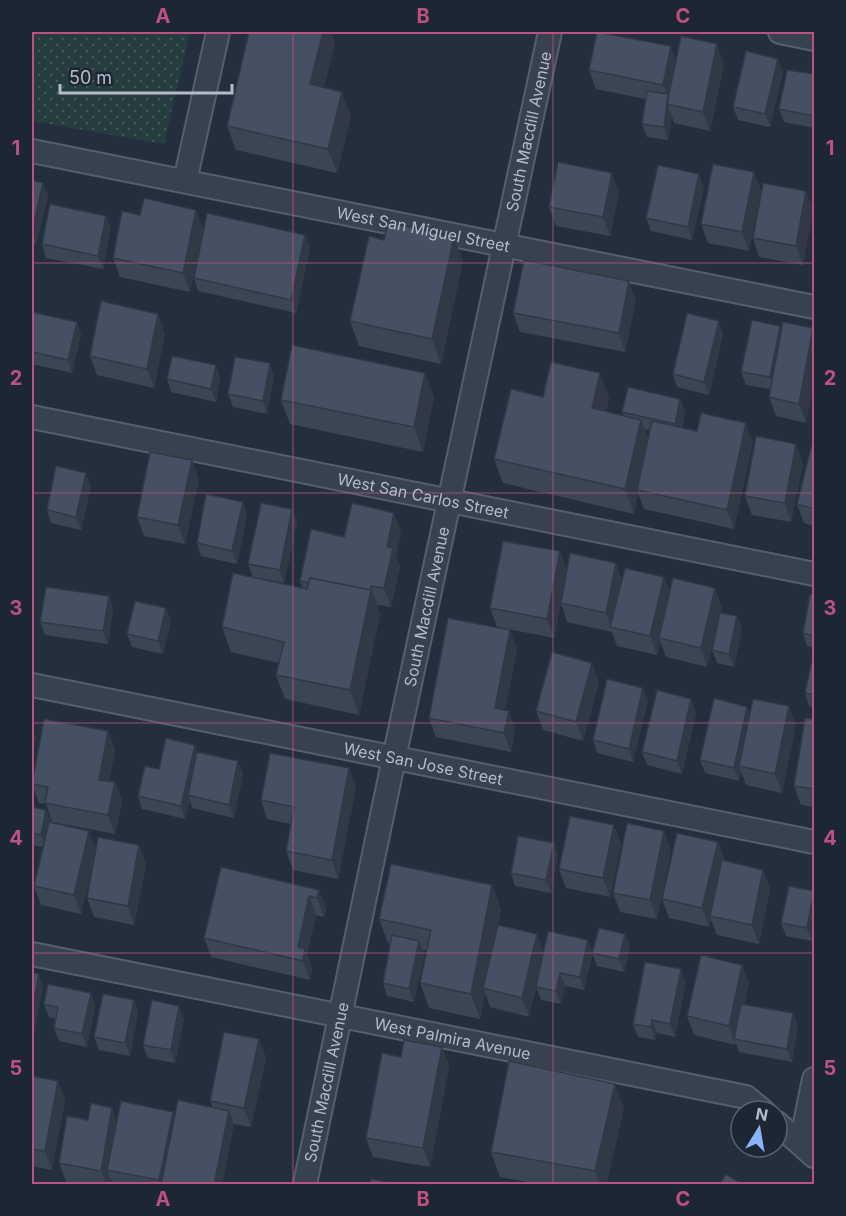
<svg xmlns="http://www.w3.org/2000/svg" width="846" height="1216" font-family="Inter,sans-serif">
<defs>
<pattern id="grass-dots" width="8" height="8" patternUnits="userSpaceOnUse" patternTransform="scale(1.5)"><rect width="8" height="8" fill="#263c3f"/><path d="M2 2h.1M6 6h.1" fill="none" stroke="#435659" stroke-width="1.8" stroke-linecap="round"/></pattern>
</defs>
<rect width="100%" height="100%" fill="#242f3e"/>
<!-- grass -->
<polygon fill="url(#grass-dots)" points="32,32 190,32 164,144 32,121"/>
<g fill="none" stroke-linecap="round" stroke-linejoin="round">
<!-- minor casing -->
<g stroke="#565f6c" stroke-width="26">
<g id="minor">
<polyline points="780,32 814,39"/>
<path id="s1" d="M32 151 814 307"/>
<polyline points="185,181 218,32"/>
<path id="s2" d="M32 417 814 574"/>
<path id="s3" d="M32 685 814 842"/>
<path id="s4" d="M32 954 746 1097 763 1111"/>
<polyline points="777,1123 814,1156"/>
<polyline points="801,1143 814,1079"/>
<path id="s5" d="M305 1184 394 758 550 32"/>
</g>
</g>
<!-- minor -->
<use href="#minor" stroke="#38414e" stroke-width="22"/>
</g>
<!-- wall -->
<g fill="#3b4654" fill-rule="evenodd">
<polygon points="335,42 324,88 351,116 337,173 236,150 227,126"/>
<polygon points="676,60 724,63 710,131 674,123 672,116 668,140 647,137 642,124 645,99 596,89 589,70"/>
<polygon points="783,72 770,127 738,120 733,107"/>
<polygon points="814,74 814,128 784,122 779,109"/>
<polygon points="754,172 761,191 749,251 708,243 701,224"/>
<polygon points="32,180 43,183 48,196 36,244 32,243"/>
<polygon points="704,187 692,240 651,231 646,218"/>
<polygon points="619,192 610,236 556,226 549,207"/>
<polygon points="196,210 203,229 190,292 120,277 113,258 140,215"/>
<polygon points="813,210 803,265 759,257 753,238"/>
<polygon points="106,216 111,229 103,269 46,258 42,244"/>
<polygon points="305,235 310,248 296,313 198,291 194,278"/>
<polygon points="454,237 463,261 441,364 359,346 350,321 384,240"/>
<polygon points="636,300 625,352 520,332 513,313"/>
<polygon points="32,312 77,322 81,335 72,373 32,364"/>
<polygon points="780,326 782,329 813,328 814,331 814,378 806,423 776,416 769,397 770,389 746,385 741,372"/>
<polygon points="165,333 154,388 97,375 90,356"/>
<polygon points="723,334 709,395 677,387 673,374"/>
<polygon points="274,376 267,414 233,407 228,394"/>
<polygon points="220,378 216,402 171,392 167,379"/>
<polygon points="434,397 423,452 290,424 281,400"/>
<path d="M543 397 609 398 606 411 624 416 622 412 680 399 685 412 682 428 753 442 734 529 644 509 638 494 634 514 503 483 494 459ZM645 429 650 430 648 439Z"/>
<polygon points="814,441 814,526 804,523 797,504"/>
<polygon points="803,463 791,522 752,515 745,496"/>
<polygon points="199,479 185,544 144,536 137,517"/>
<polygon points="91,486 81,530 51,523 47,510"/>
<polygon points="292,509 297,522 284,583 253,577 248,564"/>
<polygon points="247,515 237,564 201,556 197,543"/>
<polygon points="401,532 396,556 400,567 391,607 378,605 377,607 380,614 359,715 285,699 276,675 279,663 231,652 222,627 303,588 300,581 344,537"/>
<polygon points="560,551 567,570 554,638 497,627 490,608"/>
<polygon points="616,563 622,580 664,577 670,592 722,607 720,613 737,616 742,629 734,667 717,663 712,650 719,619 707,667 666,657 660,641 657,655 617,646 612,632 567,622 561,603"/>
<polygon points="814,595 814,648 807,646 803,633"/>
<polygon points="109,596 113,609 108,644 45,635 40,622"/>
<polygon points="166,608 171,621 163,654 132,647 127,634"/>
<polygon points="517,649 505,710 509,711 515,730 511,752 436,737 429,718"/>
<polygon points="814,655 814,707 809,706 805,693"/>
<polygon points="599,682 583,741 543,730 536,711"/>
<polygon points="643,688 648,701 633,762 597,753 593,740"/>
<polygon points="691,699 696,713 682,774 647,765 642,752"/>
<polygon points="747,707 750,714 796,725 782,793 746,785 741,771 739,781 705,773 700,760"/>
<polygon points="814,719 814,807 801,805 794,786"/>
<polygon points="115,750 109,781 115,782 122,801 115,834 52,822 46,804 39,803 32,784"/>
<polygon points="198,752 238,761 243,774 234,818 192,808 190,800 185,819 142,809 138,796 159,769"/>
<polygon points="356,787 338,879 293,870 286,851 291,824 267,819 261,800"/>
<polygon points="32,807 46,810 51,823 96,850 146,864 134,925 94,917 87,898 94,858 81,914 41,905 34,886 43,847 32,845"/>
<polygon points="718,842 725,861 763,870 770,889 759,944 717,935 711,920 709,927 669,918 662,899"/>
<polygon points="554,843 558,856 551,893 515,886 511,873"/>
<polygon points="621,844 610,897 566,888 559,869"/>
<polygon points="671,850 657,919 620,912 613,893"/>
<polygon points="492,885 501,910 498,925 544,952 588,940 592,952 625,934 630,947 624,972 597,966 592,953 584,990 565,986 561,1004 541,1000 536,987 529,1017 490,1007 485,993 480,1019 429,1008 420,983 427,951 423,950 424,954 414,1002 387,996 383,983 391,944 388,943 379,919"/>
<polygon points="319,890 326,909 324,917 316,915 307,954 312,968 310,980 211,957 204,938"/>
<polygon points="814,891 812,941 786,936 781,923"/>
<polygon points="742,965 749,984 744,1004 793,1013 798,1026 792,1062 739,1052 736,1043 735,1045 694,1035 687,1016"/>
<polygon points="686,982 675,1037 657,1033 655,1040 638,1037 633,1024"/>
<polygon points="91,993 95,1006 87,1047 59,1041 54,1028 56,1019 49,1017 44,1004"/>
<polygon points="134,1000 138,1013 130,1056 99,1050 94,1037"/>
<polygon points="184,1019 175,1063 148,1058 143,1045"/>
<polygon points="259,1039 266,1058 251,1127 234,1124 222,1185 113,1185 110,1178 109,1185 79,1185 66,1182 59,1163 88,1120 117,1121 173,1112 175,1117 213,1108 210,1101"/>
<polygon points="442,1047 449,1066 430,1167 373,1157 366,1138 401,1057"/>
<polygon points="32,1076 58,1081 65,1100 52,1170 32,1166"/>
<polygon points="624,1108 606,1185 544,1185 500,1177 491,1152"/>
</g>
<!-- shaded-wall -->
<g fill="#303945">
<polygon points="323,32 331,32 335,42 319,109 310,84"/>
<polygon points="717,44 724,63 710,131 703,112"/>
<polygon points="671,46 678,65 667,104 672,116 668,140 664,127 668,97 663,85"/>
<polygon points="778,59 783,72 770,127 765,114"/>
<polygon points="342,92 351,116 337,173 328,149"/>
<polygon points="754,172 761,191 749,251 742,232"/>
<polygon points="612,173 619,192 610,236 603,217"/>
<polygon points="699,174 704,187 692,240 688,227"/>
<polygon points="43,183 48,196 36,244 32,231"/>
<polygon points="806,191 813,210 803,265 796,246"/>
<polygon points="196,210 203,229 190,292 183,273"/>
<polygon points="106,216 111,229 103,269 98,256"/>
<polygon points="305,235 310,248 296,313 291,300"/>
<polygon points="454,237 463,261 441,364 432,339"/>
<polygon points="629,281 636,300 625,352 619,333"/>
<polygon points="158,314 165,333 154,388 147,369"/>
<polygon points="719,321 723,334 709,395 704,382"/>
<polygon points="77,322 81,335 72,373 68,360"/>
<polygon points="780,326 785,339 774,390 770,377"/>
<polygon points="813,328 814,331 814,378 806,423 799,404"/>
<polygon points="270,363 274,376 267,414 263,401"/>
<polygon points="216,365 220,378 216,402 211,389"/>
<polygon points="425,373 434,397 423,452 414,427"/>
<polygon points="600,373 609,398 601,433 592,408"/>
<polygon points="680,399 685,412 679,437 675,424"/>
<polygon points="641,420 650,444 637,490 638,494 634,514 625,489"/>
<polygon points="746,423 753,442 734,529 727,510"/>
<polygon points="796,444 803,463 791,522 785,503"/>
<polygon points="192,460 199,479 185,544 178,525"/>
<polygon points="86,473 91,486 81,530 76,517"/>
<polygon points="243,502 247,515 237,564 232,551"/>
<polygon points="292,509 297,522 284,583 280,570"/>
<polygon points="394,513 401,532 396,556 400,567 391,607 384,588 387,547"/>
<polygon points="560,551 567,570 554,638 547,619"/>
<polygon points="616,563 623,582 611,627 606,613"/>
<polygon points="664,577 671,596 659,638 660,641 657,655 650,636"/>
<polygon points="371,586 380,614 359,715 350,690"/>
<polygon points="715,588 722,607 707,667 701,648"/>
<polygon points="109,596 113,609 108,644 103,631"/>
<polygon points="166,608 171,621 163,654 158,641"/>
<polygon points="737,616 742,629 734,667 729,654"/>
<polygon points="510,630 517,649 502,727 495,708"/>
<polygon points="592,663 599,682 583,741 576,722"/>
<polygon points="643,688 648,701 633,762 629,749"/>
<polygon points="691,699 696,713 682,774 677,761"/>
<polygon points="789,706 796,725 782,793 775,774"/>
<polygon points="747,707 752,720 739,766 741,771 739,781 734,768"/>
<polygon points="509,711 515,730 511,752 504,733"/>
<polygon points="32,726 36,738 32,760"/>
<polygon points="108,731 115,750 105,799 99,780"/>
<polygon points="195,745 200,758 188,795 190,800 185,819 181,806"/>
<polygon points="238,761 243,774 234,818 229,805"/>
<polygon points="349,768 356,787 338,879 332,860"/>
<polygon points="115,782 122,801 115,834 108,815"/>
<polygon points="46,810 51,823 46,848 41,835"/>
<polygon points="614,825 621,844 610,897 603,878"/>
<polygon points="89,831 96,850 81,914 74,895"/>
<polygon points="664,831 671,850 657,919 650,900"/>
<polygon points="718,842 725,861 710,916 711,920 709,927 702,908"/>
<polygon points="554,843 558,856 551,893 546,880"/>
<polygon points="139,845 146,864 134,925 128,906"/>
<polygon points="763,870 770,889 759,944 752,925"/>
<polygon points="492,885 501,910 486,989 483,988 485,993 480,1019 471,994"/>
<polygon points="319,890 326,909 324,917 317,898"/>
<polygon points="814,892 814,929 812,941 807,928"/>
<polygon points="309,896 316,915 307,954 312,968 310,980 298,947"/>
<polygon points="537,934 544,953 529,1017 522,998"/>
<polygon points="625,934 630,947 624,972 619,959"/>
<polygon points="588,940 593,953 584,990 580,977"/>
<polygon points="419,941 424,954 414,1002 409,989"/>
<polygon points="742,965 749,984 737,1040 734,1039 735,1045 729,1026"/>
<polygon points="681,969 686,982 675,1037 670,1024"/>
<polygon points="560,973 565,986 561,1004 556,991"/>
<polygon points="39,974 43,987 32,1046 32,1010"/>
<polygon points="91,993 95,1006 87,1047 82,1034"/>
<polygon points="134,1000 138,1013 130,1056 125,1043"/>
<polygon points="179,1006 184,1019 175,1063 171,1050"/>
<polygon points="793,1013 798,1026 792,1062 787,1049"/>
<polygon points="652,1020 657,1033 655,1040 651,1027"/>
<polygon points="259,1039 266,1058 251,1127 244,1108"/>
<polygon points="442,1047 449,1066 430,1167 423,1148"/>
<polygon points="58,1081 65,1100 52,1170 45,1151"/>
<polygon points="615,1084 624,1108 606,1185 600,1185 595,1171"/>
<polygon points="112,1108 119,1127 107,1170 110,1178 109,1185 106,1185 101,1171"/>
<polygon points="229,1111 234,1124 222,1185 214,1185"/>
<polygon points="173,1112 180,1131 161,1185 159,1180"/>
</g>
<!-- building -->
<g fill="#455162" stroke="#303945" stroke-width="1.5">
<polygon points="249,32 323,32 310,84 342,92 328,149 227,126"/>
<polygon points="597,32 671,46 663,85 589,70"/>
<polygon points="681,36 717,44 703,112 667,104"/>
<polygon points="746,51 778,59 765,114 733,107"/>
<polygon points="787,70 814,74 814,116 779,109"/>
<polygon points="647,91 668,94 664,127 642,124"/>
<polygon points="558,162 612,173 603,217 549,207"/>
<polygon points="713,164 754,172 742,232 701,224"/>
<polygon points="658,165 699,174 688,227 646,218"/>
<polygon points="32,180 43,183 32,231"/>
<polygon points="763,183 806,191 796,246 753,238"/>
<polygon points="144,198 196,210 183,273 113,258 122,211 140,215"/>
<polygon points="50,204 106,216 98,256 42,244"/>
<polygon points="207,213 305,235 291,300 194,278"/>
<polygon points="388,222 454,237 432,339 350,321 369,236 384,240"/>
<polygon points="524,260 629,281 619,333 513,313"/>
<polygon points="101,301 158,314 147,369 90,356"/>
<polygon points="32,312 77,322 68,360 32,352"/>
<polygon points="687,313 719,321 704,382 673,374"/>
<polygon points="752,320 780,326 770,377 741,372"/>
<polygon points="783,322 813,328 799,404 769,397"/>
<polygon points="292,345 425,373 414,427 281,400"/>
<polygon points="172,356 216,365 211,389 167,379"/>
<polygon points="235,357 270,363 263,401 228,394"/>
<polygon points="551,362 600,373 592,408 641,420 625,489 494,459 511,389 543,397"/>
<polygon points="628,387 680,399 675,424 622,412"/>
<polygon points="701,413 746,423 727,510 637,490 652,421 697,431"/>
<polygon points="756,436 796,444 785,503 745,496"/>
<polygon points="813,440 814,441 814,509 797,504"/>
<polygon points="150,452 192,460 178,525 137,517"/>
<polygon points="56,466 86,473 76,517 47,510"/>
<polygon points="206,494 243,502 232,551 197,543"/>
<polygon points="261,503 292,509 280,570 248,564"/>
<polygon points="352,503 394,513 387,547 393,548 384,588 371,586 370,590 310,578 309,583 300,581 311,529 344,537"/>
<polygon points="503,541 560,551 547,619 490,608"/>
<polygon points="570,553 616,563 606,613 561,603"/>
<polygon points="625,568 664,577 650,636 610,627"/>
<polygon points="233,573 307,589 310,578 371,590 350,690 276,675 284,642 222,627"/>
<polygon points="673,578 715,588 701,648 659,638"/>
<polygon points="46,587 109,596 103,631 40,622"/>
<polygon points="810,594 814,595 814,636 803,633"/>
<polygon points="135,601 166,608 158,641 127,634"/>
<polygon points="720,613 737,616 729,654 712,650"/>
<polygon points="448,618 510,630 495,708 509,711 504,733 429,718"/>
<polygon points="552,652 592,663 576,722 536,711"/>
<polygon points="813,654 814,655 814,695 805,693"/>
<polygon points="607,679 643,688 629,749 593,740"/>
<polygon points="657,690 691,699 677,761 642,752"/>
<polygon points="714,698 747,707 734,768 700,760"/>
<polygon points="753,699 789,706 775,774 739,766"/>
<polygon points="805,718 814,719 814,789 794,786"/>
<polygon points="44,719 108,731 99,780 115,782 108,815 45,803 48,787 32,784"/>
<polygon points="166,738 195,745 181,806 138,796 145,766 159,769"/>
<polygon points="197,752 238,761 229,805 188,795"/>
<polygon points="270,753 349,768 332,860 286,851 294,807 261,800"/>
<polygon points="32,807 46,810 41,835 32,833"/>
<polygon points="570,816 614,825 603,878 559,869"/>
<polygon points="49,822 89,831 74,895 34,886"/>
<polygon points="627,823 664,831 650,900 613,893"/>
<polygon points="677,833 718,842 702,908 662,899"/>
<polygon points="518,836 554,843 546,880 511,873"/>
<polygon points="98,837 139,845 128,906 87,898"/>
<polygon points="722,860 763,870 752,925 710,916"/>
<polygon points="391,864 492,885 471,994 420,983 431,930 379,919"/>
<polygon points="221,867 319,890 317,898 309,896 298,947 305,949 303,961 204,938"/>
<polygon points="789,886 814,891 807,928 781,923"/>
<polygon points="498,925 537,934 522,998 483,988"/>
<polygon points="599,928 625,934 619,959 592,953"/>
<polygon points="548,931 588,940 580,977 560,973 556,991 536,987"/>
<polygon points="392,935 419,941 409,989 383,983"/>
<polygon points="701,955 742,965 729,1026 687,1016"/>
<polygon points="645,962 681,969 670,1024 652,1020 651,1027 633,1024"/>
<polygon points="32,972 39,974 32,1010"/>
<polygon points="48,984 91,993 82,1034 54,1028 58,1007 44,1004"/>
<polygon points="103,994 134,1000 125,1043 94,1037"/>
<polygon points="152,1000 179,1006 171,1050 143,1045"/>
<polygon points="741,1004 793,1013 787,1049 734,1039"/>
<polygon points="224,1032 259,1039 244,1108 210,1101"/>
<polygon points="404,1040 442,1047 423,1148 366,1138 382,1053 401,1057"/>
<polygon points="509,1061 615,1084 595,1171 491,1152"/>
<polygon points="32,1076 58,1081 45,1151 32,1149"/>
<polygon points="178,1100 229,1111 214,1185 161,1185"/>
<polygon points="121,1101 173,1112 159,1180 107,1170"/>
<polygon points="91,1103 112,1108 101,1171 59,1163 67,1116 88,1120"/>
<polygon points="726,1174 743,1185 719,1185"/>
<polygon points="371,1179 400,1185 370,1185"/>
</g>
<!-- grid -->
<path fill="none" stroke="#bd5182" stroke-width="1.5" stroke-opacity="0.55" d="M293 32V1184M553 32V1184M32 263H814M32 493H814M32 723H814M32 953H814"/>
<g text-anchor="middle" stroke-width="4.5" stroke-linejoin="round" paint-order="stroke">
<!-- street labels -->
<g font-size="16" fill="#b4bcc9" stroke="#1d2633">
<text dy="6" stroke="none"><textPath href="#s5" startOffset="1076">South Macdill Avenue</textPath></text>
<text dy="6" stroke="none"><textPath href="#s1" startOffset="399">West San Miguel Street</textPath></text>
<text dy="6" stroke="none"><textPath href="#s2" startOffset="399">West San Carlos Street</textPath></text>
<text dy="6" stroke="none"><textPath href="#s5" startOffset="590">South Macdill Avenue</textPath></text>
<text dy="6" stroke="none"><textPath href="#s3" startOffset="399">West San Jose Street</textPath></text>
<text dy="6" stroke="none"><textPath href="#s4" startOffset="429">West Palmira Avenue</textPath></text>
<text dy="6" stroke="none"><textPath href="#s5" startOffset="104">South Macdill Avenue</textPath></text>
</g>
</g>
<!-- border -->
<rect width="846" height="1216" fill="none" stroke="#1d2633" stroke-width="66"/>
<!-- north arrow -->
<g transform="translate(759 1129) rotate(11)"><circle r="28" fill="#1d2633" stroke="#59626f" stroke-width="1.5"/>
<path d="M0-4.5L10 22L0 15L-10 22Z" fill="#8ab4f8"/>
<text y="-9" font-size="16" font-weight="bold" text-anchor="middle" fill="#b4bcc9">N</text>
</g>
<!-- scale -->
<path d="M60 84v9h172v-9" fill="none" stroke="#b4bcc9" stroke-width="3"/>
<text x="69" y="84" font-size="18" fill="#b4bcc9" stroke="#1d2633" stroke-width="4.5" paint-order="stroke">50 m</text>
<rect x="33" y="33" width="780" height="1150" fill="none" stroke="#bd5182" stroke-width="2"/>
<g font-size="20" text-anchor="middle" font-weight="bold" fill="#bd5182">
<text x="163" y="23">A</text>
<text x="423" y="23">B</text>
<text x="683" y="23">C</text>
<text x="16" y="155">1</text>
<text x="830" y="155">1</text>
<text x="16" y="385">2</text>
<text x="830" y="385">2</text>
<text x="16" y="615">3</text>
<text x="830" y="615">3</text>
<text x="16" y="845">4</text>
<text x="830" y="845">4</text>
<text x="16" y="1075">5</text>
<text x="830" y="1075">5</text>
<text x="163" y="1206">A</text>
<text x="423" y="1206">B</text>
<text x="683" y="1206">C</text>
</g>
</svg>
